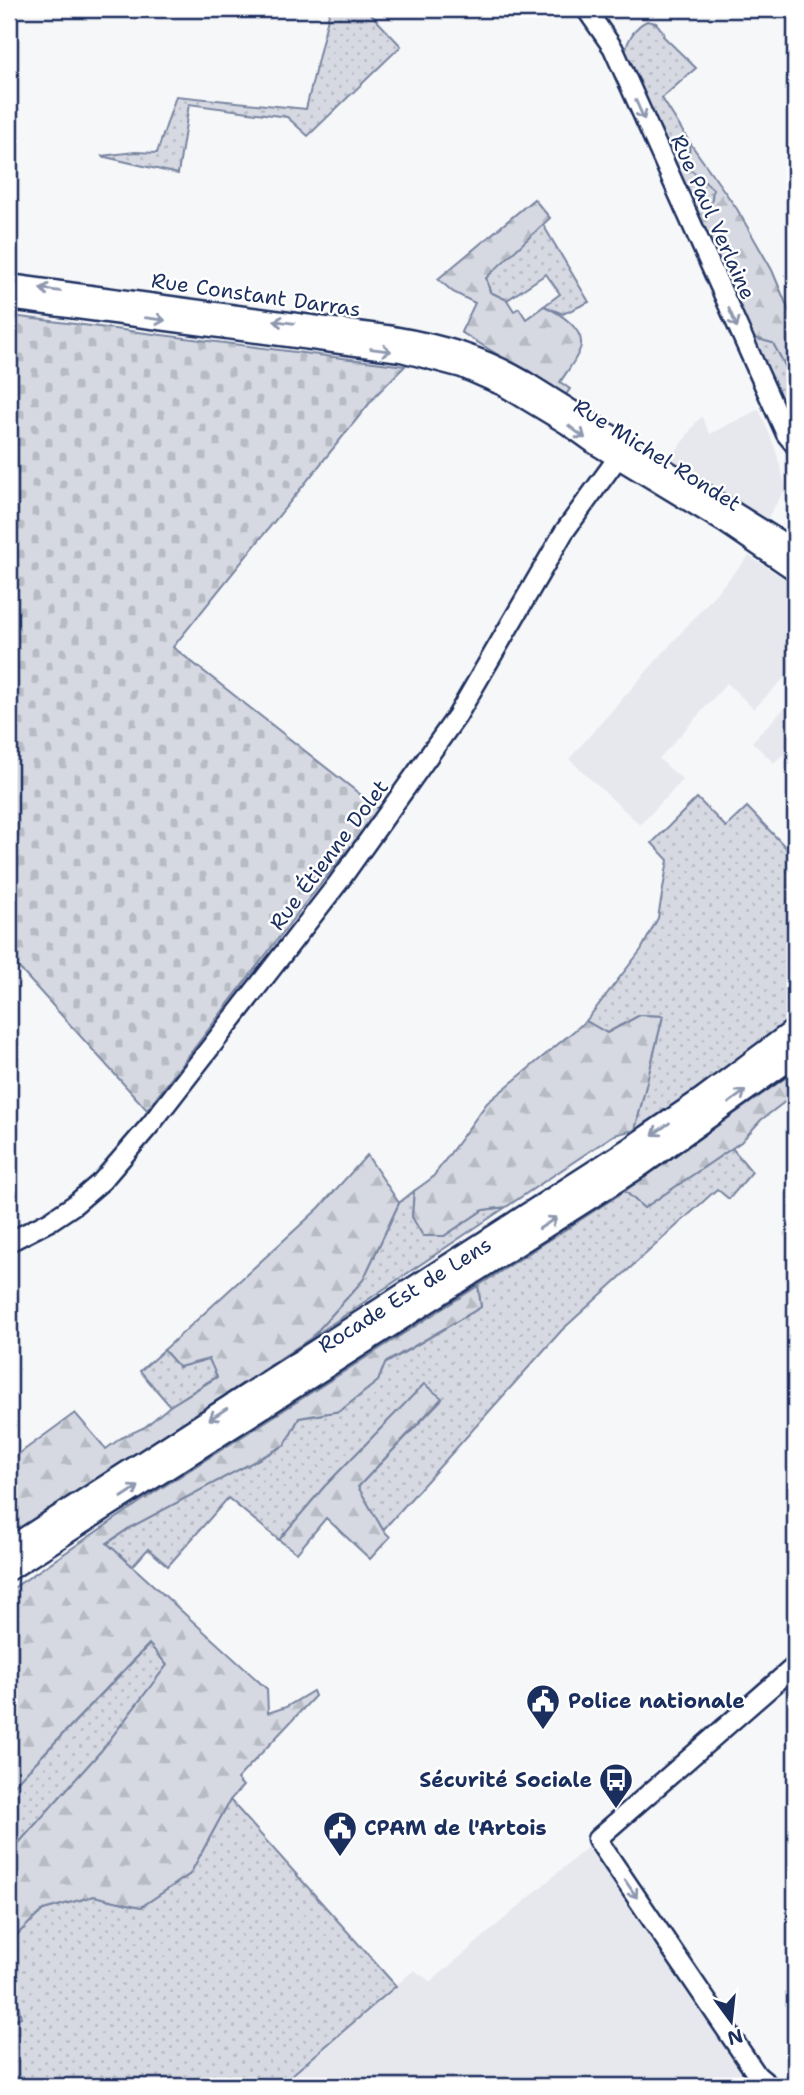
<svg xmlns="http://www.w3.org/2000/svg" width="804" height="2095" font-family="'Shantell Sans',sans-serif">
<defs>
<pattern id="grass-dots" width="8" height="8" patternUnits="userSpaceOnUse" patternTransform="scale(1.75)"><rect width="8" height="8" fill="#d6d9e2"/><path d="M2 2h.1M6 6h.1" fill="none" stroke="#b7bbc4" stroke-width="1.8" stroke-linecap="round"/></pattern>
<pattern id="forest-firs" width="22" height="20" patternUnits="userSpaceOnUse" patternTransform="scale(1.75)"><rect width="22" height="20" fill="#d6d9e2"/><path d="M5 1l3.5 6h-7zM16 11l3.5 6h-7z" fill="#b7bbc4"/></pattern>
<pattern id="cemetery-stones" width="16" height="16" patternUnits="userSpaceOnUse" patternTransform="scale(1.75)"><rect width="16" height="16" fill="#d6d9e2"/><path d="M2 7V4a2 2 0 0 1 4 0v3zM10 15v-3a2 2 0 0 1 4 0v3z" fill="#b7bbc4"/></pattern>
</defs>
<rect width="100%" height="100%" fill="#f6f7f9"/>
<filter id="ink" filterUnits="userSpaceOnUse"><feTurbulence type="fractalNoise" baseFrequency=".0143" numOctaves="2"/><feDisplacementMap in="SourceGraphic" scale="14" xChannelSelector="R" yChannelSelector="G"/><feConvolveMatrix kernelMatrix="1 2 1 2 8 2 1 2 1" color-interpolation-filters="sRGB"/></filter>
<g filter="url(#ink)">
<!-- built -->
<g fill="#e6e8ee">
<polygon points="759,409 775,448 786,488 765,522 669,461 697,421 702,417 710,434"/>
<polygon points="749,556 795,585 795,667 754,709 727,683 659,759 683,780 640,825 569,759"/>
<polygon points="795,697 795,743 774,763 752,742"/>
<polygon points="597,1839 666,1956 745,2078 741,2086 279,2086 414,1970 431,1982"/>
</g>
<!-- grass -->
<g fill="url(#grass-dots)" stroke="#7884a0" stroke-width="2">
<polygon points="330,9 366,9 401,46 308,136 287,117 189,104 178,174 101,156 135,152 157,153 176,96 306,109"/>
<path d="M647 21 656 23 664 33 663 36 696 68 662 98 690 143 688 167 713 189 712 208 690 207 624 60C625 45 633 27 647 21Z"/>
<polygon points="542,223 589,302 563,314 544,306 560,294 546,274 507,300 490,292 486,277"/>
<polygon points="747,336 773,343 795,384 795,431 788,428"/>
<polygon points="697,798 726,827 747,807 795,857 795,1016 740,1059 635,1130 663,1016 640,1015 607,1033 586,1021 641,950 658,918 668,860 652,843"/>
<polygon points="732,1148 752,1172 729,1199 717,1189 562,1330 383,1530 358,1487 442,1399 424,1384 324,1487 279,1540 228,1498 168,1566 148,1549 132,1567 107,1544 129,1528 285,1445 299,1418 340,1411 378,1381 385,1364 481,1307 478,1286 625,1191 644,1208"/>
<polygon points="414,1191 412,1217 444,1236 483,1210 506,1207 311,1338 363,1280 399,1203"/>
<polygon points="164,1350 179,1367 209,1358 217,1376 170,1406 140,1371"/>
<polygon points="150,1644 167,1665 101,1751 9,1854 9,1790"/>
<polygon points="230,1800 396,1986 279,2086 9,2086 9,2075 12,2074 9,2069 9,2021 21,2017 16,1995 9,1996 9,1942 43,1910 94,1896 141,1907 190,1874"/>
</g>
<!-- forest -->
<g fill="url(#forest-firs)" stroke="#7884a0" stroke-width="2">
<polygon points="690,143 737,209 772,270 795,325 795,384 773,343 747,336 690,207 711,208 713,189 688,167"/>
<path d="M534 199 550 218 486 278 490 292 507 300 514 311 519 308 526 319 544 306C558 312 587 330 580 349 576 360 567 372 560 382L570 389 565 396 461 332 475 303 453 292 438 279Z"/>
<polygon points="640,1015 663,1016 635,1130 614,1135 506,1207 483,1210 444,1236 423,1236 412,1217 414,1191 432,1178 487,1103 586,1021 607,1033"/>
<polygon points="795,1071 795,1094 761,1120 741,1142 644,1208 625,1191"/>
<polygon points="367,1155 399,1203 363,1280 311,1338 9,1539 9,1461 75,1413 106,1449 121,1438 145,1427 170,1406 217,1377 209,1359 179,1367 164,1350 319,1208"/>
<polygon points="478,1286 481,1307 385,1363 378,1381 340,1411 299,1418 285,1445 129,1528 107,1543 267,1689 268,1713 286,1707 313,1691 315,1696 237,1779 243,1786 230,1800 190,1874 141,1907 94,1896 43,1910 9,1942 9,1854 101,1751 167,1665 149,1644 9,1790 9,1591 152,1494"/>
<polygon points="424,1384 442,1398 358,1487 383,1530 390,1537 370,1559 326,1518 297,1553 279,1540 324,1487"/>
</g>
<!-- cemetery -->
<polygon fill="url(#cemetery-stones)" stroke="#7884a0" stroke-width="2" points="12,316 405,366 377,394 173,647 380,810 303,906 147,1110 9,957 9,322"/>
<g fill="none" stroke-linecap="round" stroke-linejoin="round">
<!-- secondary casing -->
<g stroke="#1b2f5e" stroke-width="23">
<g id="secondary">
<polyline points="586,9 613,48 786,434 795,445"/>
<path d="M9 284 393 336C440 344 483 356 525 381L795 550"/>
<polyline points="9,300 401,352 462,368 503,386 566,424 594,444 726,524 795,571"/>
<polyline points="9,1242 50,1221 74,1205 102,1181 151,1124 338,883 457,716 564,532 627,445"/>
<polyline points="770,2086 757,2075 597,1839 795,1666"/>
</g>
</g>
<!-- highway casing -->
<g stroke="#1b2f5e" stroke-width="28">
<g id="highway">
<polyline points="9,1550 628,1151 704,1099 795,1031"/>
<polyline points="9,1568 638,1166 795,1054"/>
</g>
</g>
<!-- secondary -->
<use href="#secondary" stroke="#fff" stroke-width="18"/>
<!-- highway -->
<use href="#highway" stroke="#fff" stroke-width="23"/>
</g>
<!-- one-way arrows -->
<defs><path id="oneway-shaft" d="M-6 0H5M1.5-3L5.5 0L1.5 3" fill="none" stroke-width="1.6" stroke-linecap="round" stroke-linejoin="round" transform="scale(1.75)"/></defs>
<g stroke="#8d97ae">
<use href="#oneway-shaft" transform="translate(640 110) rotate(66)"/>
<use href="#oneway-shaft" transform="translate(50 290) rotate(-172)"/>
<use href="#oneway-shaft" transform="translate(733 318) rotate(66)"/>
<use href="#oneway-shaft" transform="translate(155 319) rotate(8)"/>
<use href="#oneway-shaft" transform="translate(284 322) rotate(-172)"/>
<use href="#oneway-shaft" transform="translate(381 350) rotate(8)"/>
<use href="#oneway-shaft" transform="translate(577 432) rotate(37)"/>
<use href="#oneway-shaft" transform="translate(737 1097) rotate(-36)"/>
<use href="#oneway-shaft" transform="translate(661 1129) rotate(145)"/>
<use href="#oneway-shaft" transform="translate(548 1223) rotate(-33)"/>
<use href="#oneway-shaft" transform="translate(218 1414) rotate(147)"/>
<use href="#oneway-shaft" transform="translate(130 1492) rotate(-33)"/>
<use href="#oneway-shaft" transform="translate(631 1889) rotate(56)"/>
</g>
</g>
<!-- icons -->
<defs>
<g id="civic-pin" transform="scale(1.75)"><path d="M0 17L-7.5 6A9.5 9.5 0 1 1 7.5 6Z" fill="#1b2f5e" stroke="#fff"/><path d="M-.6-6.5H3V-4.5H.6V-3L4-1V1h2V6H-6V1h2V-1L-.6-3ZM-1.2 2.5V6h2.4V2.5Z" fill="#fff"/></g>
<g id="bus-pin" transform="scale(1.75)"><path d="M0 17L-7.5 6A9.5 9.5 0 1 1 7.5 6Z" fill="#1b2f5e" stroke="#fff"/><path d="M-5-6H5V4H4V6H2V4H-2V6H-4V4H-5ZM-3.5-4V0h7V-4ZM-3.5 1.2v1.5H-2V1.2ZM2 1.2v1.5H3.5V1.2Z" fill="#fff"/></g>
</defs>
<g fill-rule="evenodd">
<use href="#civic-pin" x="543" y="1701"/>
<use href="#bus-pin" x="616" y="1780"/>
<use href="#civic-pin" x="340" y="1828"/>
</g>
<g text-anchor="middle" stroke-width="5" stroke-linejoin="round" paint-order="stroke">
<!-- street labels -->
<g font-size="21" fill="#1b2f5e" stroke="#fff">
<text transform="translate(713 217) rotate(66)" y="7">Rue Paul Verlaine</text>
<text transform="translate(256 295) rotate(8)" y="7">Rue Constant Darras</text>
<text transform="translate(657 455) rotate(32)" y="7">Rue Michel Rondet</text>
<text transform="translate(329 855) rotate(-53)" y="7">Rue Étienne Dolet</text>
<text transform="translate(405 1295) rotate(-32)" y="7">Rocade Est de Lens</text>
</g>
<!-- poi labels -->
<g font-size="21" font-weight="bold" fill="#1b2f5e" stroke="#fff" text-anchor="start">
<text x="568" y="1708">Police nationale</text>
<text x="592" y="1787" text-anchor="end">Sécurité Sociale</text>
<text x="364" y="1835">CPAM de l'Artois</text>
</g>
</g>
<!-- margin -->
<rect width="804" height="2095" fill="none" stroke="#fff" stroke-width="35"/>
<rect x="18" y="18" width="769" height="2060" fill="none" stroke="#1b2f5e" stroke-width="2.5" filter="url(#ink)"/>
<!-- north arrow -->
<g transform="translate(731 2021) rotate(165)" stroke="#ffffff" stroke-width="5" paint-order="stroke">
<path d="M0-5L12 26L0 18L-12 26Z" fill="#1b2f5e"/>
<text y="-10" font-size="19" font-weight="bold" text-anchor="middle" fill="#1b2f5e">N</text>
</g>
</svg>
